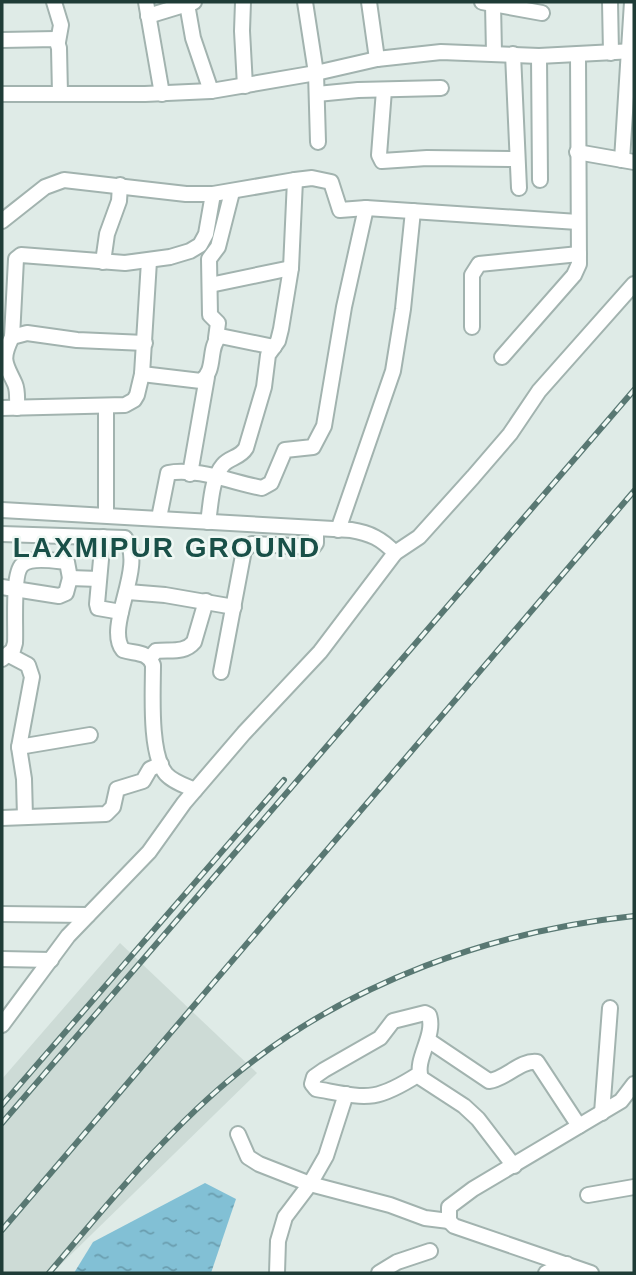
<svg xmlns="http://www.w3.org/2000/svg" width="636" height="1275" font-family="Helvetica,sans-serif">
<defs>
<pattern id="water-ripples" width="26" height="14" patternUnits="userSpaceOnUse" patternTransform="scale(1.75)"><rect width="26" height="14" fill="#82c0d5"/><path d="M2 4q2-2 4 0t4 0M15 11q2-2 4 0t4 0" fill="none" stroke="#6a9dae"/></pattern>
</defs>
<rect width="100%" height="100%" fill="#dfebe7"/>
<!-- built -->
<polygon fill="#cddbd6" points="120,943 257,1073 52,1273 2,1273 2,1079"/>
<!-- water -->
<polygon fill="url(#water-ripples)" points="205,1183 236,1199 211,1273 74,1273 93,1242"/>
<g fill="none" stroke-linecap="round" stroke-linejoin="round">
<!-- minor casing -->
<g stroke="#a2b3af" stroke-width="18">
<g id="minor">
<polyline points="54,2 61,25 58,42"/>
<polyline points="146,2 162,94"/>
<polyline points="243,2 242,31 245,86"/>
<polyline points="305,2 316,73 318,142"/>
<polyline points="369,2 377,59"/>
<polyline points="482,2 542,13"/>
<polyline points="610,2 611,53"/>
<polyline points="187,4 193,38 211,91"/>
<polyline points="493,4 494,53"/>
<polyline points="148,16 194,2"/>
<polyline points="2,40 56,39 59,48 60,94"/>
<polyline points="513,54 519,188"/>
<polyline points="539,56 540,180"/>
<polyline points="384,90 379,155 382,161 427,158 517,159"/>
<polyline points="2,94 145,94 211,91 316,73 377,59 441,52 539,56 634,51"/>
<polyline points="317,94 358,90 441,88"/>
<polyline points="577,152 634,162"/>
<polyline points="622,160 632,2"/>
<polyline points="2,221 45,187 64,180 186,194 213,194 295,180 312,178 331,182 340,210 366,208 578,222"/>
<polyline points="103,262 107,234 119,201 120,185"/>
<polyline points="210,285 291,268"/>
<polyline points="472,327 472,275 479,264 579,254"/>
<polyline points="12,337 16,259 21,255 125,263 170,257 190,251 200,245 206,234 213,194"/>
<polyline points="216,338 218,323 210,315 209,259 218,247 232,192"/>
<polyline points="502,357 574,275 579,264 578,55"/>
<path d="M142 374 201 381C217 370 207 348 220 336L274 347"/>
<polyline points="2,408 125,405 134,400 137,395 142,374 149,261"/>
<path d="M17 408C17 400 18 391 15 384 6 364 0 361 12 337L27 333 77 340 145 343"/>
<polyline points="190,474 207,377"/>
<path d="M2 510 351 530C370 533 382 539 395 553"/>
<polyline points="106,515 106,406"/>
<path d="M159 518 168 473C195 467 235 483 262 488L271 483 285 450 313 447 324 426 344 307 366 208"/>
<path d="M208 522C211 504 211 479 223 465 230 457 240 458 246 448L264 387 268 355 278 341 281 329 291 268 295 180"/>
<polyline points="338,530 393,371 403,309 413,211"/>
<path d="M2 534 125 538C147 566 104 626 123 650 135 654 148 651 153 665 153 691 149 754 166 774 173 782 186 786 195 790"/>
<polyline points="103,537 97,604 98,608 121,612"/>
<polyline points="2,587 59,596 66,593 70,578 99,579"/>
<polyline points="128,592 165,595 234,607"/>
<polyline points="9,655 28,665 32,677 19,747 24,779 25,817"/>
<path d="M151 657 156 651C169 649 184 654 194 642L206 601"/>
<path d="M2 659 13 650 15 643C16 628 12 574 22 565 31 556 55 561 67 562L70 578"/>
<polyline points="221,672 244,550 252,544 313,547 316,543 316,529"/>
<polyline points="19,747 90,735"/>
<polyline points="2,818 106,814 113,807 117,789 143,781 150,769 161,764"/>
<polyline points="2,914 88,915"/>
<polyline points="2,959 51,960"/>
<polyline points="2,1025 68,936 149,852 184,803 244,733 320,652 395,553 419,537 473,477 510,434 539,391 634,284"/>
<path d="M428 1040 489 1081C506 1079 520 1060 537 1062L579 1126"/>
<path d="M419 1074C374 1103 367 1098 316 1089L312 1084 314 1077 324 1070 380 1038 393 1021 425 1013 429 1015C436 1036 414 1059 421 1078L464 1106 478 1119 514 1166"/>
<polyline points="602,1113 610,1008"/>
<polyline points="238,1134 248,1157 259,1164 310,1184 390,1205 425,1218 449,1221"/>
<polyline points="588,1195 634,1187"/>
<polyline points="277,1273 278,1241 285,1217 310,1184 326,1156 346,1094"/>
<polyline points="379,1273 397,1262 430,1251"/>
<polyline points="546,1273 567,1264"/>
<polyline points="591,1273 454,1226 449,1221 449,1207 473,1189 621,1101 634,1084"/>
</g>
</g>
<!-- minor -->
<use href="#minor" stroke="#fff" stroke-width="14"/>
<!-- rail casing -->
<g stroke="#597873" stroke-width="6">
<g id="rail">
<polyline points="2,1105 284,780"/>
<polyline points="2,1123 634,390"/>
<polyline points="2,1230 634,491"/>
<path d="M49 1273C108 1204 167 1130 239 1072 350 982 493 931 634 916"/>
</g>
</g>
<!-- rail -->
<use href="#rail" stroke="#eff8f4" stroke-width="3.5" stroke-dasharray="10" stroke-linecap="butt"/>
</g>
<g text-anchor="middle" stroke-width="5" stroke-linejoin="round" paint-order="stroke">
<!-- district labels -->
<g font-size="28" font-weight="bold" letter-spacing="2" fill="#195048" stroke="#eff8f4">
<text x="167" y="557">LAXMIPUR GROUND</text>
</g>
</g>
<!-- border -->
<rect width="636" height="1275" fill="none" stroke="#1f3c37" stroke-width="7"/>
</svg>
